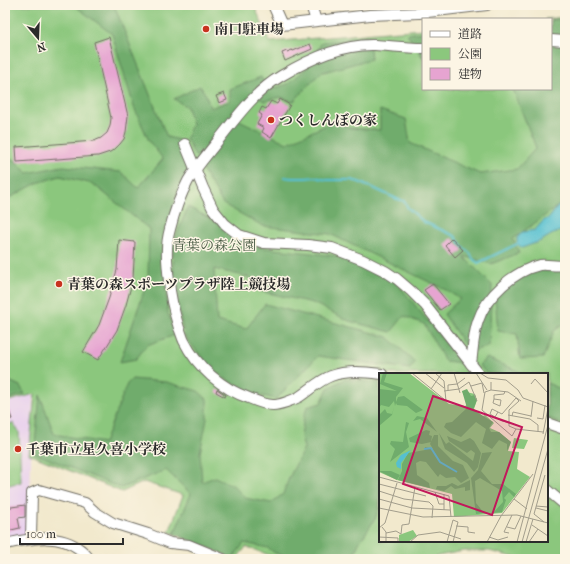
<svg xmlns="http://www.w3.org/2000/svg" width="570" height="564" font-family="'IM FELL French Canon','Noto Serif JP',serif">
<rect width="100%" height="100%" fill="#fcf5e5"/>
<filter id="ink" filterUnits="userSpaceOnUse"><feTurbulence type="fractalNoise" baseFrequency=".025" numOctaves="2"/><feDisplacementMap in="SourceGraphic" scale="8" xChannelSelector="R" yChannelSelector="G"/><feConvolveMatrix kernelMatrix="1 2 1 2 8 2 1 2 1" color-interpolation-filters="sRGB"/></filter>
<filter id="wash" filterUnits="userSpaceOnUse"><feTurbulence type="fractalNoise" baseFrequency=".012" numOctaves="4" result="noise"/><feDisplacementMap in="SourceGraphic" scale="16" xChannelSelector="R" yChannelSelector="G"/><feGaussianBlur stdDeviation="0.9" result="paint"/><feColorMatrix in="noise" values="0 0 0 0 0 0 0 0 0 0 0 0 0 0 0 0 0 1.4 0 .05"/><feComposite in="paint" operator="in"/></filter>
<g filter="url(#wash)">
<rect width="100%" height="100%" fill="#f2e9cd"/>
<!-- built -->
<polygon fill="#e9d2ed" points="33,395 30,494 28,535 5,539 5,403"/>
<!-- green -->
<g fill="#8bc77d" stroke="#5b7954" fill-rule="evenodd">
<path d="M5 5H254L270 42 423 29V89H551V19H545L565 17V559H521L489 551H464L438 556 430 559H281L246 547 236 559H234L199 542 169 532 183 495 144 482 122 492 29 454 35 394 5 402ZM380 374H547V541H380Z"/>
<polygon points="13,423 19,431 21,482 5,486 5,425"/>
</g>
<!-- forest -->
<g fill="#70ac6c" stroke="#4e6c4c">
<polygon points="74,5 114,5 167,137 179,140 193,168 175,198 165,280 168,313 175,335 147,345 136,359 120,362 148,279 149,229 93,184 60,176 37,183 11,197 5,199 5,159 15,160 27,173 63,166 121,172 138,188 163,159 149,141 134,107 112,34"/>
<polygon points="565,19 565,201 513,239 519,253 491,264 463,256 492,285 489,346 469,352 444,314 460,299 446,290 330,234 263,226 223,204 201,167 237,119 287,143 335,121 350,128 380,130 380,110 406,119 410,143 480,174 517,169 536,148 513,89 551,89 551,20"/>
<polygon points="423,32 423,58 407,34"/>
<polygon points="369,37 371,59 320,73 293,102 280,97 265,101 251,94 200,156 195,156 186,138 192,124 187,107 174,99 200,86 206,95 210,108 230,101 230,89 261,77 268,90 288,84 307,68 322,42"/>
<polygon points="188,207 217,222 247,246 337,256 396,282 462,363 445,361 424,324 404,316 391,332 349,321 313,303 259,291 248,277 214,269 217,321 246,329 265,304 388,337 415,362 410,369 318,356 276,399 246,392 212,370 184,335 174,288 173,244"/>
<polygon points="565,267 565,323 554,331 543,358 520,359 517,334 498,331 495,296 517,278 538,268"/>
<polygon points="487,358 525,374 487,374 479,365"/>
<polygon points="5,379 20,386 25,394 5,400"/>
<polygon points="132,379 166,382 198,391 207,399 207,419 200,453 202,482 215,477 234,486 245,498 271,503 283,494 289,478 304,448 301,437 304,416 307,407 321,403 328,388 345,379 380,383 380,504 375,519 359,543 352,559 296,559 275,553 268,548 244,543 233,558 174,534 191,494 166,470 121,488 34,453 40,395 54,434 104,443 127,384"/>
<polygon points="547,383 565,391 565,425 563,425 547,417"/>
</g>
<!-- water -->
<polygon fill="#55c0d0" stroke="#40767e" points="564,205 565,205 565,229 551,235 541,241 522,248 517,244 517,238 522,232 535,230 543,221 550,217 558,206"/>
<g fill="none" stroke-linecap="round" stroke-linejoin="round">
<!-- stream -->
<polyline stroke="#55c0d0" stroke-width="2" points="284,177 291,178 306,178 315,177 327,180 351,180 359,182 367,186 371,187 397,199 404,201 408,208 424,222 455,236 462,246 470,253 473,259 478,263 517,244"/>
</g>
<g id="blocks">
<!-- building -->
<g fill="#e6a4d1">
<polygon points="109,37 128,116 126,132 124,139 120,144 115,149 110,152 98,156 17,162 16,147 94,141 101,138 107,133 110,126 111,118 94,42"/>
<polygon points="310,44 312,49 285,61 282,53 287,51 287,52 292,50 293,51"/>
<polygon points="224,93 227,100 219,103 216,96"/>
<polygon points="280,99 290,105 271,138 262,132 264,128 257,124 262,115 259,113 262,107 266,109 271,101 277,104"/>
<polygon points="452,238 463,250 455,257 445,245"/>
<polygon points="119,240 135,242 133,279 126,305 117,330 98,360 83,352 99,325 109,298 117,270"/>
<polygon points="433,284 449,304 440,310 424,290"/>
<polygon points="217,389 226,395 225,397 216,392"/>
<polygon points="5,403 6,403 12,419 5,421"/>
<polygon points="25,505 25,517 18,518 20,528 7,531 6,525 5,526 5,508"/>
</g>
</g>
</g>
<g filter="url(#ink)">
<use href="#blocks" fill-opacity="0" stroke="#716e64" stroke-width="1"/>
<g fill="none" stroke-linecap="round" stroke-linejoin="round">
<!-- minor casing -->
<g stroke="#716e64" stroke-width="12">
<g id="minor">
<polyline points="273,5 282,25 370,15 419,13 487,5"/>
<polyline points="311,5 316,21"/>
<polyline points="551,40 565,41"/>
<polyline points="185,144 203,188 213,209 225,224 239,235 264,243 308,245 332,248 363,260 385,271 397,279 411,291 425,305 479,374"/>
<path d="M471 364C473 350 473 335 478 321 486 296 514 271 540 265 548 264 557 267 565 265"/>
<path d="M382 374C365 372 347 370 331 376 318 381 310 390 299 397 293 400 280 405 273 405 265 405 256 401 249 398 222 389 197 367 184 341 182 337 181 332 179 328 174 312 170 297 169 281 167 264 165 246 170 229 174 213 180 196 188 181 196 167 207 155 217 142 236 118 254 92 281 76 309 59 342 44 375 45 391 46 407 48 423 48"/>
<polyline points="547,423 561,428 565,428"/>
<polyline points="547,490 565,505"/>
<polyline points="31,539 32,493 39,490 85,503 95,512 113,523 148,534 170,543 189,545 223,559"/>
<path d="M5 544C30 539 59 532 81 550 84 553 87 555 89 559"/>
</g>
</g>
<!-- minor -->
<use href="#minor" stroke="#fff" stroke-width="10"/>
</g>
</g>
<!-- markers -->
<g fill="#c8321e" stroke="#fcf5e5" stroke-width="1.5">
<circle cx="206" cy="29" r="4"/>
<circle cx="271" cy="120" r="4"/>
<circle cx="59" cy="284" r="4"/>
<circle cx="18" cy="449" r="4"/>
</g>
<g text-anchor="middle" stroke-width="3" stroke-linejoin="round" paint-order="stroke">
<!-- poi labels -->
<g font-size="14" font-weight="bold" fill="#2b2b2b" stroke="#fcf5e5" text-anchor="start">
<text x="214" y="34">南口駐車場</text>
<text x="279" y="125">つくしんぼの家</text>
<text x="67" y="289">青葉の森スポーツプラザ陸上競技場</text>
<text x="26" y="454">千葉市立星久喜小学校</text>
</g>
<!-- park labels -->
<g font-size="14" fill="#485a44" stroke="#fcf5e5">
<text x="214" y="250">青葉の森公園</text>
</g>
</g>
<!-- overview -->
<g transform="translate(379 373)">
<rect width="169" height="169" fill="#f2e9cd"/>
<path d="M0 0H30L70 31 86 33 89 31 83 18 96 21 98 27 95 36 104 43 106 42 115 50 111 55 120 59 132 69 129 78 140 79 138 96 151 104 123 140 75 144 73 121 18 107 0 99ZM135 65 149 67 145 76 133 75ZM34 157 38 163 29 169H20V162Z" fill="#8bc77d"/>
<path d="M4 0H8L5 9 24 15 17 24V29L19 24 25 23 44 37 37 40 28 33 18 32 17 30 16 33 15 28 10 34 2 32 0 35V16L18 18 1 11ZM88 16 92 23 96 22 98 27 94 37 114 49 110 55 112 59H120L132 69 128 78V71L120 67 113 76 103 70 107 56 97 49 82 64 72 60 65 54 67 50 73 49 88 35 83 18ZM15 34 13 42 0 53V42L6 36 8 40 13 41ZM38 43 48 45 58 59 41 46 34 48ZM27 49 30 50 27 59 30 74 11 89 16 76 11 71 12 68 24 69ZM47 57 51 58 50 62 53 63 52 69 43 71 31 69 30 65ZM60 60 67 71 70 69 94 88 96 80 92 77 88 80 70 68 68 63 82 69 91 65 95 68 102 80 99 94 95 99 88 90 66 76ZM55 62H59V73L74 88 84 92 90 105 82 110 76 104 67 105 61 101 59 104 47 89 41 88 37 90 38 102 50 110 51 115 19 107 23 98V91L29 80 46 77V74L54 76 51 71ZM113 79 102 98 113 111H124L137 121 135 124 130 119 125 125 127 127 123 139 114 140 124 129 123 118 101 105 96 108 97 130 105 140 97 141 92 105 99 97 103 80ZM0 98H12L21 102 18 107ZM91 107V117L86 118V114L76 116 72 113 65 118 57 116 58 113H67L73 110 79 113Z" fill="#70ac6c"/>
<path d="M32 77 22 90V96L18 94 17 90 22 82Z" fill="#55c0d0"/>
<path fill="none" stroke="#55c0d0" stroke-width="2" d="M45 76 52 75 61 89 78 99"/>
<path fill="none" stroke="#a29d8c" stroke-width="1" d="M33 0 66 27 77 31M46 0 65 15M56 0 65 8 67 28M75 0 81 20M97 0 108 17M101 0 109 5 127 7 139 17 144 25 169 34M112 9V17L106 19 103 37 133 63 137 56M152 11 156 6 169 20M92 13 103 10 105 20M52 16 63 0M112 17 129 19 142 28M65 18 80 16 90 9 98 28M69 18V12L78 11 86 5M115 26 122 27 121 33 114 30 115 26V22L125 21 126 18M119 39 123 41 137 25 140 28 130 37V53L137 56 164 59M129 42 151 46 159 52V59M133 43 134 39 152 43M116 44 119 39 113 36 111 41 116 44 123 48 128 49M152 44 154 28M158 45 164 46 166 32M164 61 169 35M0 104 70 123 72 144M0 111 47 123M0 118 25 126 50 129 54 133 53 145M56 119 60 131H65M65 121V137M0 126 33 135 71 137M135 126 148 136M157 133 169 134M0 135 44 144 138 142 169 150M157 135 169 138M165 149 155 141 166 102M153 152 169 163M77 153 89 154V159L96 160M3 154 7 159V169M128 154 136 156 142 143M0 155 6 150 18 110M7 160 17 158 22 161 23 152 30 151 36 114M130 160 125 159 133 142M0 164 19 165V169M110 164 119 167 129 164M31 169 39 162 61 159 82 166M68 169 74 147M74 169 79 149 74 147M108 169 122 143 154 101M138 169 169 52M143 169 169 76M147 169 154 146M150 169 159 156"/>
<path fill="#c2185b" fill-opacity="0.15" stroke="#c2185b" stroke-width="2" d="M54 23 143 54 113 142 24 111Z"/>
<rect width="169" height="169" fill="none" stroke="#2b2b2b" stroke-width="2"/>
</g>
<!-- margin -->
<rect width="570" height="564" fill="none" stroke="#fcf5e5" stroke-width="20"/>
<!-- legend -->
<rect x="422" y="18" width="130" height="72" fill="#fcf5e5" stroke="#a8a49b"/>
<rect x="430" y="31" width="20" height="6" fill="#ffffff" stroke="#a8a49b"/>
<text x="458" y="38" font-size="12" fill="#2b2b2b">道路</text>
<rect x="430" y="48" width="20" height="12" fill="#8bc77d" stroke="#a8a49b"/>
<text x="458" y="58" font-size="12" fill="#2b2b2b">公園</text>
<rect x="430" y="68" width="20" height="12" fill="#e6a4d1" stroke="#a8a49b"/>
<text x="458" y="78" font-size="12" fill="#2b2b2b">建物</text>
<!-- north arrow -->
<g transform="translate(38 38) rotate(161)" stroke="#fcf5e5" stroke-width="3" paint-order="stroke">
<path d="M0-3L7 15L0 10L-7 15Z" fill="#2b2b2b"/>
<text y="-6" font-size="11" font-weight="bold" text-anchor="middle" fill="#2b2b2b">N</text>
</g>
<!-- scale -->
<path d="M20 538v6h103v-6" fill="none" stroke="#2b2b2b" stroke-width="2"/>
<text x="26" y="538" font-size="12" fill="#2b2b2b" stroke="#fcf5e5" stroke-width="3" paint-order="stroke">100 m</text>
</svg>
